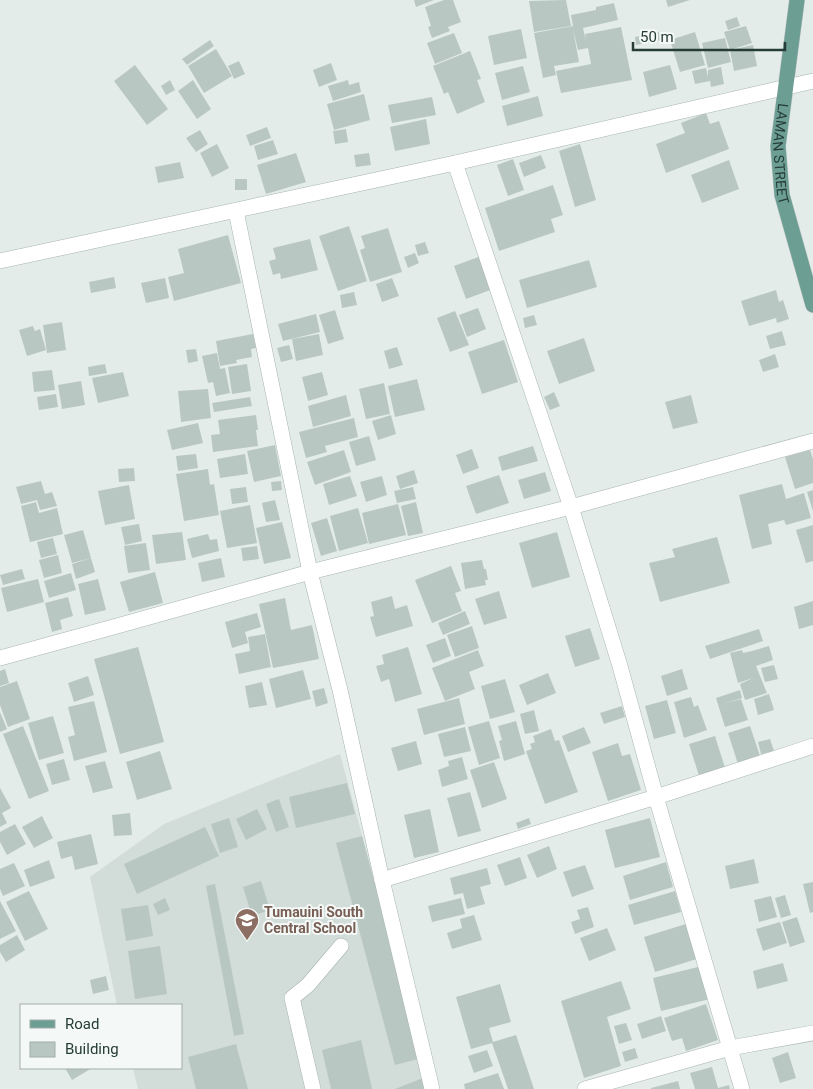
<svg xmlns="http://www.w3.org/2000/svg" width="813" height="1089" font-family="Roboto,sans-serif">
<rect width="100%" height="100%" fill="#e4ece9"/>
<!-- built -->
<polygon fill="#d2dcd8" points="340,754 431,1089 138,1089 133,1068 181,1068 181,1005 117,1005 90,877 164,824 277,778"/>
<!-- building -->
<g fill="#b9c7c2">
<polygon points="414,0 434,0 416,7"/>
<polygon points="444,0 453,0 461,22 448,27 450,31 432,38 428,27 431,26 425,7"/>
<polygon points="566,0 571,26 534,32 529,1"/>
<polygon points="666,0 690,0 668,7"/>
<polygon points="614,3 618,20 583,28 586,41 585,34 621,27 632,80 561,93 556,71 591,64 588,48 578,50 573,29 579,62 554,66 556,75 543,78 534,33 573,26 571,15 596,10 596,7"/>
<polygon points="737,17 740,26 728,30 725,21"/>
<polygon points="746,26 752,43 730,50 724,32"/>
<polygon points="521,29 527,58 494,65 488,36"/>
<polygon points="659,32 661,40 636,45 635,37"/>
<polygon points="695,32 705,65 680,72 670,40"/>
<polygon points="454,33 462,53 435,64 427,43"/>
<polygon points="725,38 731,62 708,68 702,43"/>
<polygon points="210,40 214,46 187,65 182,59"/>
<polygon points="753,45 757,66 734,71 730,50"/>
<polygon points="216,49 232,76 204,93 188,66"/>
<polygon points="470,51 481,79 477,80 485,102 457,114 448,92 444,94 433,66"/>
<polygon points="239,61 245,74 234,79 228,66"/>
<polygon points="331,63 337,80 319,87 313,70"/>
<polygon points="135,65 168,109 147,125 114,81"/>
<polygon points="670,65 677,89 649,97 643,72"/>
<polygon points="523,66 530,92 502,100 495,73"/>
<polygon points="721,67 724,84 711,87 710,81 695,84 692,71 706,68 708,77 708,70"/>
<polygon points="170,80 175,90 166,95 161,86"/>
<polygon points="193,80 211,109 197,119 178,91"/>
<polygon points="348,80 349,85 359,82 361,92 333,101 328,86"/>
<polygon points="364,94 370,120 334,130 327,104"/>
<polygon points="538,96 543,116 507,126 502,106"/>
<polygon points="432,97 436,115 392,123 388,105"/>
<polygon points="706,113 710,124 719,121 729,149 666,173 656,144 685,133 681,123"/>
<polygon points="426,119 430,144 395,151 390,127"/>
<polygon points="267,127 271,138 250,146 246,135"/>
<polygon points="346,129 348,142 335,144 333,131"/>
<polygon points="200,130 208,144 196,152 186,138"/>
<polygon points="273,140 278,154 258,160 254,146"/>
<polygon points="217,144 229,168 212,177 200,153"/>
<polygon points="580,144 596,200 575,207 559,151"/>
<polygon points="296,153 306,182 266,194 257,165"/>
<polygon points="369,153 371,165 356,167 354,155"/>
<polygon points="541,155 546,168 524,177 519,163"/>
<polygon points="513,159 524,190 508,196 497,165"/>
<polygon points="729,160 739,189 702,203 691,175"/>
<polygon points="180,162 184,178 158,183 155,167"/>
<rect x="235" y="179" width="12" height="11"/>
<polygon points="553,185 563,215 551,219 555,232 499,251 485,208"/>
<polygon points="349,226 367,281 338,291 319,236"/>
<polygon points="388,228 402,272 370,282 360,250 365,248 361,236"/>
<polygon points="228,235 241,283 174,301 168,277 184,273 178,249"/>
<polygon points="310,239 318,270 281,279 280,273 273,275 269,261 276,259 273,248"/>
<polygon points="425,242 429,253 418,256 415,245"/>
<polygon points="415,253 419,263 408,268 404,257"/>
<polygon points="481,256 493,289 466,299 454,266"/>
<polygon points="589,260 597,287 527,308 519,280"/>
<polygon points="114,277 116,288 91,293 89,282"/>
<polygon points="165,278 169,298 146,303 141,283"/>
<polygon points="392,278 399,296 382,302 376,284"/>
<polygon points="776,290 779,302 783,300 789,319 777,323 776,318 749,326 741,301"/>
<polygon points="354,292 357,305 342,308 340,295"/>
<polygon points="478,308 486,329 467,337 459,315"/>
<polygon points="335,310 344,339 328,344 319,315"/>
<polygon points="455,311 469,345 450,352 437,318"/>
<polygon points="316,314 320,332 283,341 278,324"/>
<polygon points="534,315 537,325 525,328 523,318"/>
<polygon points="62,322 66,350 47,353 43,325"/>
<polygon points="33,326 35,331 40,329 46,350 27,356 19,330"/>
<polygon points="782,331 786,345 770,349 766,336"/>
<polygon points="253,334 256,348 251,349 252,357 236,360 237,363 220,366 216,341"/>
<polygon points="319,334 323,355 296,361 292,339"/>
<polygon points="584,338 595,371 559,384 547,351"/>
<polygon points="504,340 518,382 482,394 468,352"/>
<polygon points="289,345 293,359 281,362 277,348"/>
<polygon points="397,347 403,365 389,369 384,351"/>
<polygon points="196,349 198,361 188,363 186,350"/>
<polygon points="217,353 220,369 225,368 230,393 216,396 213,382 208,383 202,356"/>
<polygon points="775,354 779,367 763,372 759,360"/>
<polygon points="105,364 107,373 89,376 88,367"/>
<polygon points="247,364 251,391 232,394 228,367"/>
<polygon points="52,370 55,390 34,392 32,372"/>
<polygon points="123,372 129,396 98,403 92,378"/>
<polygon points="322,372 328,395 308,401 302,377"/>
<polygon points="417,379 425,410 395,417 388,386"/>
<polygon points="81,381 85,405 62,409 58,385"/>
<polygon points="384,383 390,414 366,419 359,389"/>
<polygon points="208,389 211,418 181,422 178,391"/>
<polygon points="554,392 560,406 550,410 544,397"/>
<polygon points="56,394 58,407 39,410 37,397"/>
<polygon points="346,395 351,416 313,427 308,406"/>
<polygon points="691,395 698,423 673,429 665,402"/>
<polygon points="250,397 252,406 214,412 212,403"/>
<polygon points="256,415 258,430 256,430 258,446 213,452 211,435 220,434 218,420"/>
<polygon points="391,415 396,434 378,440 372,421"/>
<polygon points="354,418 358,437 325,446 327,452 306,458 299,432"/>
<polygon points="198,423 203,443 172,450 167,430"/>
<polygon points="369,436 376,460 356,466 349,442"/>
<polygon points="275,445 281,476 254,482 247,451"/>
<polygon points="533,446 538,461 502,471 498,457"/>
<polygon points="472,449 479,468 463,474 456,455"/>
<polygon points="344,450 351,472 315,485 307,462"/>
<polygon points="810,450 813,459 813,483 795,489 785,457"/>
<polygon points="196,454 198,468 178,471 176,456"/>
<polygon points="245,454 248,474 220,478 217,459"/>
<polygon points="134,468 135,481 119,482 118,469"/>
<polygon points="208,469 210,485 214,484 219,515 184,521 176,474"/>
<polygon points="414,470 418,483 400,489 396,476"/>
<polygon points="545,472 551,491 524,499 518,480"/>
<polygon points="499,475 509,503 476,514 466,486"/>
<polygon points="350,476 357,496 329,505 323,484"/>
<polygon points="382,476 387,495 366,502 360,482"/>
<polygon points="41,481 45,494 52,492 57,506 40,510 37,500 21,504 16,487"/>
<polygon points="281,481 282,490 272,491 271,482"/>
<polygon points="782,484 786,499 804,493 811,518 786,525 784,520 768,524 772,544 752,549 739,495"/>
<polygon points="129,485 135,519 105,525 98,491"/>
<polygon points="246,487 248,502 232,504 230,489"/>
<polygon points="413,487 416,499 397,503 394,491"/>
<polygon points="813,490 813,511 807,492"/>
<polygon points="275,500 280,520 266,522 262,503"/>
<polygon points="36,502 39,513 57,508 63,534 30,542 21,506"/>
<polygon points="416,502 423,533 408,536 401,506"/>
<polygon points="398,504 406,535 369,544 362,513"/>
<polygon points="250,505 257,543 227,548 220,511"/>
<polygon points="358,508 368,543 339,551 330,516"/>
<polygon points="327,518 337,551 321,556 311,523"/>
<polygon points="282,522 291,558 264,564 256,528"/>
<polygon points="139,524 142,541 125,545 121,527"/>
<polygon points="813,525 813,561 806,563 796,530"/>
<polygon points="83,530 91,558 72,563 64,535"/>
<polygon points="182,532 186,560 156,564 152,535"/>
<polygon points="557,532 570,577 532,588 519,543"/>
<polygon points="208,534 210,540 217,539 219,551 192,558 187,539"/>
<polygon points="717,537 730,583 660,602 649,563 675,557 672,549"/>
<polygon points="53,538 57,554 41,558 37,542"/>
<polygon points="146,543 150,570 128,573 124,546"/>
<polygon points="257,546 259,559 243,561 241,548"/>
<polygon points="58,555 62,573 44,578 39,560"/>
<polygon points="91,558 95,572 76,579 72,564"/>
<polygon points="221,558 225,577 202,582 198,563"/>
<polygon points="482,560 484,569 486,569 488,580 485,580 486,585 465,589 461,563"/>
<polygon points="451,566 461,591 455,593 462,611 432,623 415,580"/>
<polygon points="22,569 25,579 3,585 0,575"/>
<polygon points="155,572 163,603 129,612 120,582"/>
<polygon points="71,573 76,590 49,598 44,581"/>
<polygon points="38,579 44,602 7,612 1,588"/>
<polygon points="98,579 106,610 85,615 78,584"/>
<polygon points="499,591 507,618 484,625 475,599"/>
<polygon points="392,596 395,609 407,605 413,626 376,637 370,617 374,616 371,602"/>
<polygon points="68,597 73,616 60,620 62,629 52,632 45,603"/>
<polygon points="285,598 291,630 312,625 319,659 273,668 259,604"/>
<polygon points="813,601 813,625 799,629 794,607"/>
<polygon points="465,611 470,624 443,635 438,623"/>
<polygon points="257,613 261,627 245,632 248,643 232,648 225,622"/>
<polygon points="472,626 479,648 455,657 447,635"/>
<polygon points="590,628 600,659 575,667 565,636"/>
<polygon points="759,629 763,641 710,659 705,646"/>
<polygon points="265,634 271,667 239,674 235,654 250,651 248,637"/>
<polygon points="445,638 451,656 433,663 426,645"/>
<polygon points="769,646 773,660 756,666 767,693 745,700 740,684 753,678 738,683 730,653 742,650 743,653 752,651"/>
<polygon points="138,647 164,742 120,754 94,659"/>
<polygon points="408,647 422,694 395,702 389,679 381,682 376,666 384,664 382,655"/>
<polygon points="478,650 484,666 469,672 475,689 445,701 432,668"/>
<polygon points="774,665 778,679 765,682 761,668"/>
<polygon points="5,669 9,683 0,686 0,671"/>
<polygon points="682,669 688,689 667,696 661,676"/>
<polygon points="303,670 311,699 276,708 269,679"/>
<polygon points="548,673 556,693 527,705 519,685"/>
<polygon points="88,676 94,695 74,702 68,683"/>
<polygon points="505,679 515,712 490,719 481,686"/>
<polygon points="17,681 30,719 8,727 0,705 0,687"/>
<polygon points="262,682 267,705 249,708 245,686"/>
<polygon points="324,688 328,703 316,707 312,691"/>
<polygon points="740,690 742,698 723,704 741,699 748,720 725,727 716,698"/>
<polygon points="769,694 774,710 758,715 754,699"/>
<polygon points="691,697 694,707 698,705 707,730 684,738 674,702"/>
<polygon points="459,698 465,724 424,735 417,709"/>
<polygon points="667,700 676,733 654,739 645,706"/>
<polygon points="94,701 107,752 74,761 68,737 75,735 68,707"/>
<polygon points="622,706 625,717 604,724 600,713"/>
<polygon points="534,710 539,731 525,734 520,714"/>
<polygon points="0,712 7,729 0,732"/>
<polygon points="53,716 64,753 39,760 28,723"/>
<polygon points="489,721 500,758 479,765 468,727"/>
<polygon points="516,721 525,754 504,761 499,741 502,740 498,726"/>
<polygon points="23,726 49,791 29,799 3,734"/>
<polygon points="750,726 760,756 738,764 728,733"/>
<polygon points="465,727 471,751 444,757 438,734"/>
<polygon points="584,727 591,743 568,752 562,736"/>
<polygon points="551,729 555,741 559,740 578,792 545,804 526,751 532,749 530,744 535,742 533,736"/>
<polygon points="715,736 726,771 700,779 689,744"/>
<polygon points="770,739 774,751 761,754 758,742"/>
<polygon points="416,741 422,764 398,771 391,748"/>
<polygon points="618,743 622,756 630,754 641,790 608,801 592,752"/>
<polygon points="160,751 172,789 137,800 126,762"/>
<polygon points="462,757 468,779 442,787 438,770 449,766 448,761"/>
<polygon points="64,759 70,780 52,785 46,764"/>
<polygon points="105,761 113,788 93,793 85,766"/>
<polygon points="494,762 507,799 482,808 470,770"/>
<polygon points="347,783 355,814 296,828 289,797"/>
<polygon points="0,788 11,808 2,813 7,823 0,827"/>
<polygon points="470,792 481,831 458,837 447,798"/>
<polygon points="279,799 289,827 276,832 266,804"/>
<polygon points="257,809 267,829 246,840 236,819"/>
<polygon points="430,809 439,852 414,858 404,815"/>
<polygon points="130,813 132,835 114,836 112,815"/>
<polygon points="42,816 53,838 34,848 22,827"/>
<polygon points="229,818 238,847 220,853 211,824"/>
<polygon points="529,818 531,824 518,829 516,823"/>
<polygon points="650,818 660,857 615,868 605,830"/>
<polygon points="15,824 26,844 7,855 0,842 0,832"/>
<polygon points="205,827 219,856 137,894 124,864"/>
<polygon points="91,834 98,864 75,870 72,856 61,859 57,842"/>
<polygon points="362,836 422,1058 395,1065 336,843"/>
<polygon points="549,846 557,869 537,878 527,855"/>
<polygon points="520,857 527,878 505,886 497,865"/>
<polygon points="754,859 759,883 730,889 725,866"/>
<polygon points="49,860 55,878 30,887 24,870"/>
<polygon points="666,862 673,887 630,900 623,876"/>
<polygon points="14,863 25,886 3,896 0,889 0,869"/>
<polygon points="585,865 594,889 572,897 563,872"/>
<polygon points="487,868 491,884 480,887 485,904 467,909 463,893 454,895 450,878"/>
<polygon points="261,881 270,910 252,916 243,887"/>
<polygon points="813,882 813,912 810,913 803,884"/>
<polygon points="215,884 244,1034 234,1036 206,886"/>
<polygon points="29,891 48,929 25,941 6,902"/>
<polygon points="675,891 681,912 634,925 628,905"/>
<polygon points="785,895 791,915 781,918 775,898"/>
<polygon points="771,896 777,917 759,922 754,900"/>
<polygon points="165,898 170,910 158,915 153,904"/>
<polygon points="461,898 465,914 432,922 428,906"/>
<polygon points="0,901 16,931 0,939"/>
<polygon points="148,905 153,936 126,941 121,909"/>
<polygon points="588,907 594,927 575,934 571,922 580,919 577,910"/>
<polygon points="474,915 482,940 452,949 447,933 462,928 460,919"/>
<polygon points="797,917 805,942 790,947 782,922"/>
<polygon points="780,922 787,943 763,951 756,929"/>
<polygon points="689,923 700,958 655,972 644,937"/>
<polygon points="607,928 616,950 589,961 580,938"/>
<polygon points="17,935 25,950 6,962 0,952 0,945"/>
<polygon points="160,946 167,994 135,999 128,951"/>
<polygon points="783,963 788,981 757,989 753,971"/>
<polygon points="702,966 710,999 661,1011 653,978"/>
<polygon points="106,976 109,990 93,994 90,980"/>
<polygon points="621,981 631,1009 607,1017 621,1066 584,1078 561,1001"/>
<polygon points="500,984 511,1022 489,1028 493,1042 516,1035 534,1089 508,1089 492,1043 471,1049 456,997"/>
<polygon points="706,1004 718,1040 686,1051 682,1038 672,1041 664,1018"/>
<polygon points="661,1016 666,1031 642,1039 637,1024"/>
<polygon points="626,1023 632,1040 619,1044 614,1026"/>
<polygon points="361,1040 372,1089 331,1089 322,1050"/>
<polygon points="236,1044 248,1089 196,1089 188,1057"/>
<polygon points="635,1048 638,1058 625,1062 622,1052"/>
<polygon points="487,1050 493,1066 474,1073 468,1056"/>
<polygon points="788,1052 796,1078 780,1083 772,1058"/>
<polygon points="712,1067 718,1088 729,1085 730,1089 695,1089 690,1073"/>
<polygon points="65,1068 92,1068 72,1080"/>
<polygon points="498,1073 504,1089 465,1089 464,1084"/>
<polygon points="423,1078 427,1089 395,1089"/>
<polygon points="678,1081 680,1089 651,1089 651,1088"/>
</g>
<g fill="none" stroke-linecap="round" stroke-linejoin="round">
<!-- minor casing -->
<g stroke="#a7b4b0" stroke-width="16">
<g id="minor">
<polyline points="455,163 571,507 620,666 656,797 742,1089"/>
<polyline points="236,211 310,572 340,690 382,880"/>
<polyline points="0,261 455,163 813,81"/>
<polyline points="0,658 117,626 310,572 571,507 813,441"/>
<polyline points="313,1089 292,998 308,985 341,946"/>
<polyline points="432,1089 382,880 656,797 813,746"/>
<polyline points="585,1089 730,1048 813,1033"/>
</g>
</g>
<!-- major casing -->
<g stroke="#c2c8c7" stroke-width="16">
<g id="major">
<path id="s1" d="M797 0 778 146 782 195 813 305"/>
</g>
</g>
<!-- minor -->
<use href="#minor" stroke="#fff" stroke-width="15"/>
<!-- major -->
<use href="#major" stroke="#6c9e94" stroke-width="15"/>
</g>
<!-- icons -->
<defs>
<g id="school-pin" transform="scale(1.25)"><path d="M0 17L-7.5 6A9.5 9.5 0 1 1 7.5 6Z" fill="#8d6e63" stroke="#f4f9f7"/><path d="M0-5L7-2L0 1L-7-2ZM-4 1L0 2.5L4 1V4Q0 6-4 4Z" fill="#fff"/></g>
</defs>
<g fill-rule="evenodd">
<use href="#school-pin" x="247" y="920"/>
</g>
<g text-anchor="middle" stroke-width="4" stroke-linejoin="round" paint-order="stroke">
<!-- street labels -->
<g font-size="14" fill="#253c37" stroke="#f4f9f7">
<text dy="5" stroke="none"><textPath href="#s1" startOffset="155">LAMAN STREET</textPath></text>
</g>
<!-- education labels -->
<g font-size="14" font-weight="bold" fill="#785e54" stroke="#f4f9f7" text-anchor="start">
<text x="264" y="917">Tumauini South<tspan x="264" dy="16">Central School</tspan></text>
</g>
</g>
<!-- legend -->
<rect x="20" y="1004" width="162" height="65" fill="#f4f9f7" stroke="#a1adaa"/>
<rect x="30" y="1020" width="25" height="8" fill="#6c9e94" stroke="#a1adaa"/>
<text x="65" y="1029" font-size="15" fill="#253c37">Road</text>
<rect x="30" y="1042" width="25" height="15" fill="#b9c7c2" stroke="#a1adaa"/>
<text x="65" y="1054" font-size="15" fill="#253c37">Building</text>
<!-- scale -->
<path d="M633 42v8h152v-8" fill="none" stroke="#253c37" stroke-width="2.5"/>
<text x="640" y="42" font-size="15" fill="#253c37" stroke="#f4f9f7" stroke-width="4" paint-order="stroke">50 m</text>
</svg>
